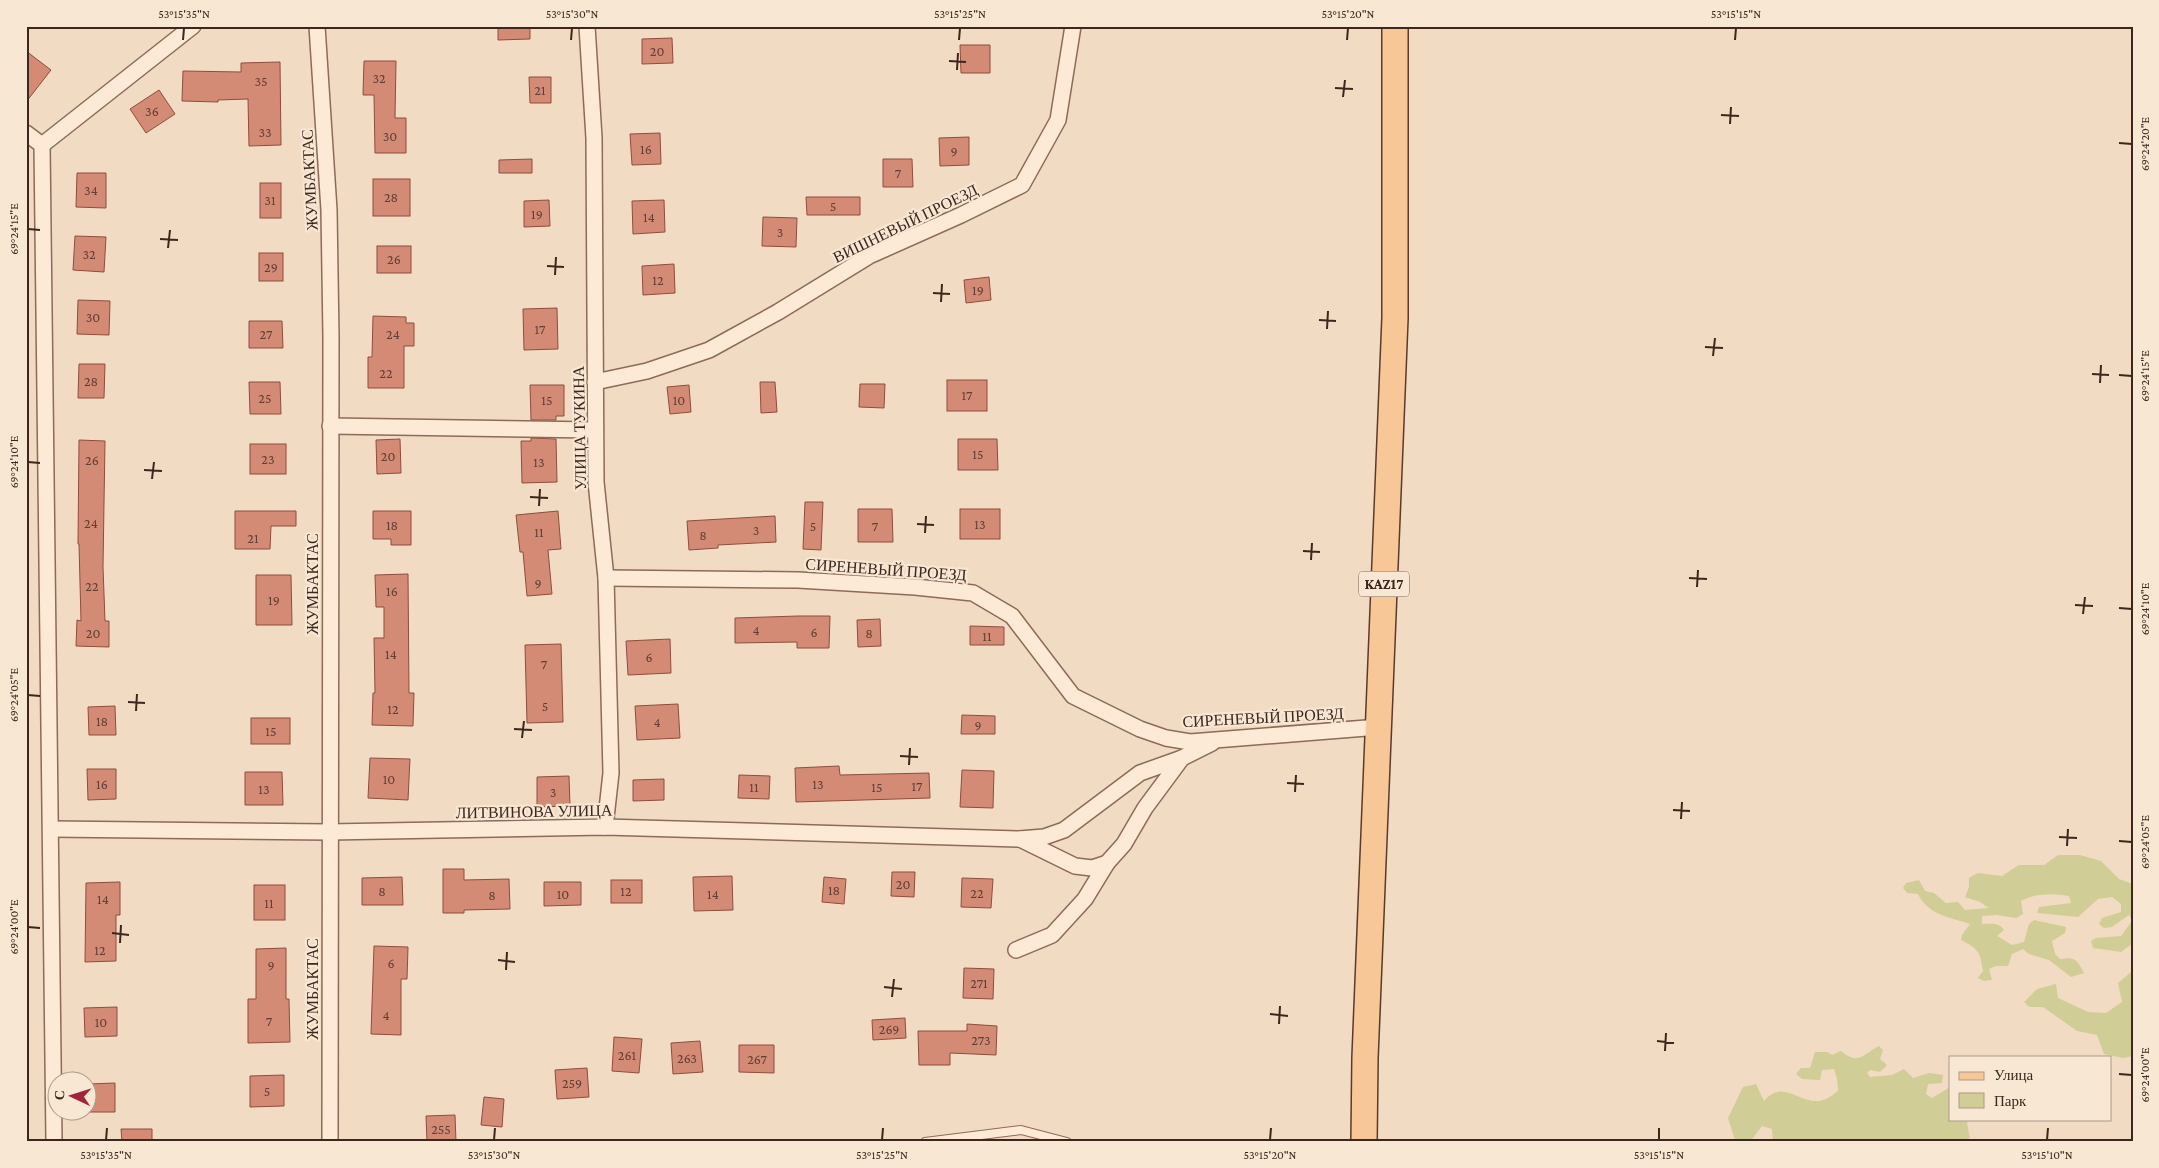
<svg xmlns="http://www.w3.org/2000/svg" width="2159" height="1168" font-family="'Crimson Pro',serif">
<rect width="100%" height="100%" fill="#f2dbc3"/>
<!-- green -->
<g fill="#d1cd96">
<path d="M2058 855H2080L2101 861 2119 879 2133 884V943L2121 952 2093 948 2091 941 2096 938 2121 936 2132 921 2129 915 2112 927 2104 928 2099 924 2102 918 2121 912V904L2112 897 2098 899 2078 917 2037 913 2039 907 2071 903 2069 896C2054 893 2035 893 2021 901L2023 914 2016 918 1996 915 1982 916V924C1990 924 1999 922 2004 930L1997 936 2012 945 2024 942 2029 924 2034 920 2066 927 2065 933 2052 941 2055 954 2060 959C2075 957 2077 959 2084 973L2071 977 2049 960 2029 954 2023 949 2012 954 2008 966H1996L1989 969 1992 980 1984 981 1978 978 1983 971C1980 952 1979 949 1961 940L1962 935 1970 924C1950 917 1928 915 1918 894L1907 893 1903 888 1906 883 1919 880 1925 891 1934 893 1946 903 1958 902 1965 910 1989 908 1980 902 1965 897 1969 887V878L1978 873 2002 876 2019 865H2044Z"/>
<polygon points="2133,962 2133,1056 2123,1058 2104,1054 2097,1035 2077,1031 2043,1007 2029,1007 2024,1002 2037,989 2056,984 2058,998 2088,1012 2106,1013 2122,1002 2118,983 2132,971"/>
<path d="M1879 1046 1883 1050 1880 1059 1887 1065 1880 1072 1870 1070 1867 1073 1870 1077 1892 1075 1904 1069 1913 1078 1929 1073 1943 1075 1942 1083 1928 1084 1926 1094 1932 1098 1950 1087V1119H1969L1967 1123 1970 1138 1966 1140 1968 1142H1773L1772 1129 1762 1126 1750 1142 1735 1140 1728 1118 1743 1087 1756 1084 1764 1101C1783 1079 1796 1102 1818 1101 1825 1101 1833 1095 1838 1091L1837 1078 1834 1069 1822 1070 1820 1080 1802 1079 1796 1074 1801 1068H1810L1815 1052H1827L1832 1055 1841 1051C1859 1066 1863 1054 1879 1046Z"/>
</g>
<!-- building -->
<g fill="#d38b76" stroke="#8f4d3c">
<polygon points="498,26 530,26 530,39 498,40"/>
<polygon points="672,38 673,63 642,64 642,39"/>
<polygon points="960,45 990,45 990,73 961,73"/>
<polygon points="26,51 51,70 26,102"/>
<polygon points="364,61 396,61 395,118 406,118 406,153 375,153 374,95 363,95"/>
<polygon points="280,62 281,145 249,146 248,99 218,100 218,102 182,101 183,71 241,72 241,63"/>
<polygon points="529,77 551,77 551,103 530,103"/>
<polygon points="159,90 175,114 146,133 130,109"/>
<polygon points="660,133 661,164 632,165 630,134"/>
<polygon points="969,137 969,165 940,166 939,138"/>
<polygon points="532,159 532,173 499,173 499,160"/>
<polygon points="883,159 912,159 913,187 883,187"/>
<polygon points="77,173 106,173 106,208 76,207"/>
<rect x="373" y="179" width="37" height="37"/>
<rect x="260" y="183" width="21" height="35"/>
<polygon points="806,197 860,197 860,215 807,215"/>
<polygon points="549,200 550,226 524,227 524,201"/>
<polygon points="664,200 665,232 633,234 632,201"/>
<polygon points="763,217 797,218 796,247 762,246"/>
<polygon points="75,236 106,237 104,272 73,270"/>
<rect x="377" y="246" width="34" height="27"/>
<rect x="259" y="253" width="24" height="28"/>
<polygon points="674,264 675,293 643,295 642,266"/>
<polygon points="989,277 991,300 966,303 964,280"/>
<polygon points="78,300 110,301 109,335 77,334"/>
<polygon points="557,308 558,349 524,350 523,309"/>
<polygon points="373,316 406,317 406,323 414,323 414,346 404,346 404,388 368,388 368,357 372,357"/>
<polygon points="249,321 282,321 283,348 249,348"/>
<polygon points="79,364 105,364 104,398 78,398"/>
<rect x="947" y="380" width="40" height="31"/>
<polygon points="249,382 280,382 281,414 250,414"/>
<polygon points="760,382 775,382 777,412 761,413"/>
<polygon points="860,384 885,384 884,408 859,407"/>
<polygon points="530,385 564,385 564,416 556,416 556,420 531,420"/>
<polygon points="689,385 691,412 670,414 667,387"/>
<polygon points="531,438 556,439 557,482 522,483 521,441 531,441"/>
<polygon points="400,439 401,473 377,474 376,440"/>
<polygon points="958,439 997,439 998,470 958,470"/>
<polygon points="79,440 105,441 103,567 105,621 109,621 109,647 76,646 77,620 81,621 79,544 78,544"/>
<rect x="250" y="444" width="36" height="30"/>
<polygon points="805,502 823,502 821,550 803,549"/>
<polygon points="858,509 892,509 893,542 858,542"/>
<rect x="960" y="509" width="40" height="30"/>
<polygon points="235,511 296,511 296,526 271,526 270,549 235,549"/>
<polygon points="373,511 411,511 411,545 391,545 391,539 373,539"/>
<polygon points="558,511 561,549 548,550 552,594 527,596 523,552 520,552 516,515"/>
<polygon points="775,516 776,542 718,545 718,548 689,550 687,521"/>
<polygon points="408,574 409,693 414,693 413,726 372,725 373,693 375,693 374,638 384,638 384,607 376,607 375,575"/>
<polygon points="256,575 291,575 292,625 256,625"/>
<polygon points="798,616 830,616 829,648 797,648 797,642 735,643 735,618"/>
<polygon points="880,619 881,646 858,647 857,620"/>
<polygon points="970,626 1004,627 1004,645 970,645"/>
<polygon points="670,639 671,673 628,675 626,641"/>
<polygon points="561,644 563,722 527,723 525,645"/>
<polygon points="678,704 680,738 637,740 635,706"/>
<polygon points="115,706 116,735 89,735 88,707"/>
<polygon points="962,715 995,716 995,734 961,734"/>
<rect x="251" y="718" width="39" height="26"/>
<polygon points="370,758 410,759 408,800 368,798"/>
<polygon points="839,766 840,775 929,773 930,798 796,802 795,768"/>
<polygon points="87,769 116,769 116,799 88,800"/>
<polygon points="962,770 994,771 993,808 960,807"/>
<polygon points="245,772 282,772 283,805 245,805"/>
<polygon points="739,775 770,776 769,799 738,798"/>
<polygon points="569,776 570,806 537,807 537,777"/>
<polygon points="664,779 664,800 633,801 633,780"/>
<polygon points="443,869 464,869 464,880 509,879 510,909 464,910 464,913 443,913"/>
<polygon points="892,872 915,872 914,897 891,896"/>
<polygon points="732,876 733,910 694,911 693,877"/>
<polygon points="402,877 403,905 362,905 362,878"/>
<polygon points="824,877 846,879 844,904 822,902"/>
<polygon points="962,878 993,879 991,908 961,907"/>
<rect x="611" y="880" width="31" height="23"/>
<polygon points="120,882 120,915 116,915 116,961 85,962 86,883"/>
<polygon points="544,882 581,882 581,905 544,906"/>
<rect x="254" y="885" width="31" height="35"/>
<polygon points="374,946 408,947 407,979 401,979 401,1035 371,1034"/>
<polygon points="286,948 286,999 289,999 290,1042 248,1043 248,999 256,999 256,949"/>
<polygon points="964,968 994,969 993,999 963,998"/>
<polygon points="117,1007 117,1036 85,1037 84,1008"/>
<polygon points="905,1018 906,1038 873,1040 872,1020"/>
<polygon points="967,1024 997,1026 996,1055 950,1053 950,1065 919,1065 918,1031 967,1031"/>
<polygon points="614,1037 642,1039 639,1073 612,1071"/>
<polygon points="700,1041 703,1072 673,1074 671,1043"/>
<polygon points="739,1045 774,1045 774,1073 739,1072"/>
<polygon points="587,1068 589,1097 557,1099 555,1070"/>
<polygon points="284,1075 284,1106 250,1107 250,1076"/>
<polygon points="115,1083 115,1112 88,1112 88,1084"/>
<polygon points="484,1097 504,1099 502,1127 481,1125"/>
<polygon points="455,1115 456,1142 427,1142 426,1116"/>
<polygon points="121,1129 152,1129 152,1142 122,1142"/>
</g>
<g fill="none" stroke-linecap="round" stroke-linejoin="round">
<!-- lane casing -->
<g stroke="#8e6a58" stroke-width="10">
<polyline id="lane" points="925,1142 1021,1130 1067,1142"/>
</g>
<!-- street casing -->
<g stroke="#8e6a58" stroke-width="18">
<g id="street">
<polyline points="317,26 329,210 331,337 330,1142"/>
<polyline points="587,26 594,138 596,482 606,578 611,773 605,827"/>
<polyline points="26,133 42,145 54,1142"/>
<polyline points="42,145 193,26"/>
<polyline points="595,382 647,371 709,350 778,312 869,256 961,215 1022,185 1058,120 1073,26"/>
<polyline points="330,426 595,430"/>
<polyline points="606,578 798,580 915,587 973,593 1012,616 1073,696 1140,729 1166,738 1190,742 1379,727"/>
<polyline points="51,829 329,832 605,827 1019,839 1044,837 1064,830 1140,773 1182,758"/>
<polyline points="1020,839 1075,866 1092,868 1107,863 1124,844 1145,808 1182,758 1212,743"/>
<polyline points="1016,950 1052,935 1085,899 1107,863"/>
</g>
</g>
<!-- primary casing -->
<g stroke="#5b392c" stroke-width="28">
<polyline id="primary" points="1364,1142 1365,1058 1395,318 1395,26"/>
</g>
<!-- lane -->
<use href="#lane" stroke="#fcead7" stroke-width="8"/>
<!-- street -->
<use href="#street" stroke="#fcead7" stroke-width="15"/>
<!-- primary -->
<use href="#primary" stroke="#f8c798" stroke-width="25"/>
</g>
<!-- ticks -->
<path fill="none" stroke="#3d261d" stroke-width="2" d="M183 40 184 28M571 40 572 28M959 40 960 28M1347 40 1348 28M1735 40 1736 28M949 61 966 62M957 70 958 53M1335 88 1353 89M1343 97 1345 80M1721 115 1739 116M1730 124 1731 107M2119 143 2132 144M28 229 40 230M160 239 178 240M168 248 170 230M547 266 564 267M555 275 556 257M933 293 950 294M941 302 942 284M1319 320 1336 321M1327 329 1328 311M1705 347 1723 348M1713 356 1715 338M2092 374 2109 375M2119 375 2132 376M2100 383 2101 365M28 462 40 463M144 470 162 471M152 479 154 462M530 497 548 498M539 506 540 489M917 524 934 525M925 533 926 516M1303 551 1320 552M1311 560 1312 543M1689 578 1707 579M1697 587 1698 570M2075 605 2093 606M2119 608 2132 609M2083 614 2085 597M28 695 40 696M128 702 145 703M136 711 137 694M514 729 532 730M522 738 524 721M900 756 918 757M909 765 910 748M1287 783 1304 784M1295 792 1296 775M1673 810 1690 811M1681 819 1682 802M2059 837 2077 838M2119 841 2132 842M2067 846 2068 829M28 927 40 928M112 933 129 935M120 943 121 925M498 960 515 962M506 970 507 952M884 987 902 989M892 997 894 979M1270 1014 1288 1016M1279 1024 1280 1006M1657 1041 1674 1043M1665 1051 1666 1033M2119 1074 2132 1075M106 1140 107 1128M494 1140 495 1128M882 1140 883 1128M1270 1140 1271 1128M1659 1140V1128M2047 1140 2048 1128"/>
<g text-anchor="middle" stroke-width="4.5" stroke-linejoin="round" paint-order="stroke">
<!-- number labels -->
<g font-size="14" fill="#623f33">
<text x="657" y="56">20</text>
<text x="379" y="83">32</text>
<text x="261" y="86">35</text>
<text x="540" y="95">21</text>
<text x="152" y="116">36</text>
<text x="265" y="137">33</text>
<text x="390" y="141">30</text>
<text x="646" y="154">16</text>
<text x="954" y="156">9</text>
<text x="898" y="178">7</text>
<text x="91" y="195">34</text>
<text x="391" y="202">28</text>
<text x="270" y="205">31</text>
<text x="833" y="211">5</text>
<text x="537" y="219">19</text>
<text x="649" y="222">14</text>
<text x="780" y="237">3</text>
<text x="89" y="259">32</text>
<text x="394" y="264">26</text>
<text x="271" y="272">29</text>
<text x="658" y="285">12</text>
<text x="978" y="295">19</text>
<text x="93" y="322">30</text>
<text x="540" y="334">17</text>
<text x="266" y="339">27</text>
<text x="393" y="339">24</text>
<text x="386" y="378">22</text>
<text x="91" y="386">28</text>
<text x="967" y="400">17</text>
<text x="265" y="403">25</text>
<text x="547" y="405">15</text>
<text x="679" y="405">10</text>
<text x="978" y="459">15</text>
<text x="388" y="461">20</text>
<text x="268" y="464">23</text>
<text x="92" y="465">26</text>
<text x="539" y="467">13</text>
<text x="91" y="528">24</text>
<text x="980" y="529">13</text>
<text x="392" y="530">18</text>
<text x="813" y="531">5</text>
<text x="875" y="531">7</text>
<text x="756" y="535">3</text>
<text x="539" y="537">11</text>
<text x="703" y="540">8</text>
<text x="253" y="543">21</text>
<text x="538" y="588">9</text>
<text x="92" y="591">22</text>
<text x="392" y="596">16</text>
<text x="274" y="605">19</text>
<text x="756" y="635">4</text>
<text x="814" y="637">6</text>
<text x="93" y="638">20</text>
<text x="869" y="638">8</text>
<text x="987" y="641">11</text>
<text x="391" y="659">14</text>
<text x="649" y="662">6</text>
<text x="544" y="669">7</text>
<text x="545" y="711">5</text>
<text x="393" y="714">12</text>
<text x="102" y="726">18</text>
<text x="657" y="727">4</text>
<text x="978" y="730">9</text>
<text x="271" y="736">15</text>
<text x="389" y="784">10</text>
<text x="102" y="789">16</text>
<text x="818" y="789">13</text>
<text x="917" y="791">17</text>
<text x="754" y="792">11</text>
<text x="877" y="792">15</text>
<text x="264" y="794">13</text>
<text x="553" y="797">3</text>
<text x="903" y="889">20</text>
<text x="834" y="895">18</text>
<text x="382" y="896">8</text>
<text x="626" y="896">12</text>
<text x="977" y="898">22</text>
<text x="563" y="899">10</text>
<text x="713" y="899">14</text>
<text x="492" y="900">8</text>
<text x="103" y="904">14</text>
<text x="269" y="908">11</text>
<text x="100" y="955">12</text>
<text x="391" y="968">6</text>
<text x="271" y="970">9</text>
<text x="979" y="988">271</text>
<text x="386" y="1020">4</text>
<text x="269" y="1026">7</text>
<text x="101" y="1027">10</text>
<text x="889" y="1034">269</text>
<text x="981" y="1045">273</text>
<text x="627" y="1060">261</text>
<text x="687" y="1063">263</text>
<text x="757" y="1064">267</text>
<text x="572" y="1088">259</text>
<text x="267" y="1096">5</text>
<text x="441" y="1134">255</text>
</g>
<!-- shield labels -->
<rect fill="#f8e7d3" stroke="#756054" stroke-width="1" x="1359" y="571.5" width="50" height="25" rx="4"/>
<g font-size="15" font-weight="bold" fill="#3d261d">
<text x="1384" y="589">KAZ17</text>
</g>
<!-- street labels -->
<g font-size="16" fill="#3d261d" stroke="#f8e7d3">
<text transform="translate(309 180) rotate(-93)" y="6">ЖУМБАКТАС</text>
<text transform="translate(905 223) rotate(-26)" y="6">ВИШНЕВЫЙ ПРОЕЗД</text>
<text transform="translate(579 428) rotate(-91)" y="6">УЛИЦА ТУКИНА</text>
<text transform="translate(886 569) rotate(4)" y="6">СИРЕНЕВЫЙ ПРОЕЗД</text>
<text transform="translate(312 584) rotate(-90)" y="6">ЖУМБАКТАС</text>
<text transform="translate(1263 717) rotate(-3)" y="6">СИРЕНЕВЫЙ ПРОЕЗД</text>
<text transform="translate(534 811) rotate(-1)" y="6">ЛИТВИНОВА УЛИЦА</text>
<text transform="translate(312 989) rotate(-90)" y="6">ЖУМБАКТАС</text>
</g>
</g>
<!-- border -->
<rect width="2159" height="1168" fill="none" stroke="#f8e7d3" stroke-width="55"/>
<!-- legend -->
<rect x="1949" y="1056" width="162" height="65" fill="#f8e7d3" stroke="#ad9a8a"/>
<rect x="1959" y="1072" width="25" height="8" fill="#f8c798" stroke="#ad9a8a"/>
<text x="1994" y="1080" font-size="15" fill="#3d261d">Улица</text>
<rect x="1959" y="1093" width="25" height="15" fill="#d1cd96" stroke="#ad9a8a"/>
<text x="1994" y="1106" font-size="15" fill="#3d261d">Парк</text>
<!-- north arrow -->
<g transform="translate(72 1096) rotate(274)"><circle r="24" fill="#f8e7d3" stroke="#ad9a8a"/>
<path d="M0-4L9 19L0 12L-9 19Z" fill="#a2233c"/>
<text y="-8" font-size="14" font-weight="bold" text-anchor="middle" fill="#3d261d">С</text>
</g>
<rect x="28" y="28" width="2104" height="1112" fill="none" stroke="#3d261d" stroke-width="2"/>
<g font-size="12" text-anchor="middle" fill="#3d261d">
<text x="184" y="18">53°15'35"N</text>
<text x="572" y="18">53°15'30"N</text>
<text x="960" y="18">53°15'25"N</text>
<text x="1348" y="18">53°15'20"N</text>
<text x="1736" y="18">53°15'15"N</text>
<text transform="translate(2145 144) rotate(-90)" y="4">69°24'20"E</text>
<text transform="translate(14 229) rotate(-90)" y="4">69°24'15"E</text>
<text transform="translate(2145 376) rotate(-90)" y="4">69°24'15"E</text>
<text transform="translate(14 462) rotate(-90)" y="4">69°24'10"E</text>
<text transform="translate(2145 609) rotate(-90)" y="4">69°24'10"E</text>
<text transform="translate(14 695) rotate(-90)" y="4">69°24'05"E</text>
<text transform="translate(2145 842) rotate(-90)" y="4">69°24'05"E</text>
<text transform="translate(14 927) rotate(-90)" y="4">69°24'00"E</text>
<text transform="translate(2145 1075) rotate(-90)" y="4">69°24'00"E</text>
<text x="106" y="1159">53°15'35"N</text>
<text x="494" y="1159">53°15'30"N</text>
<text x="882" y="1159">53°15'25"N</text>
<text x="1270" y="1159">53°15'20"N</text>
<text x="1659" y="1159">53°15'15"N</text>
<text x="2047" y="1159">53°15'10"N</text>
</g>
</svg>
